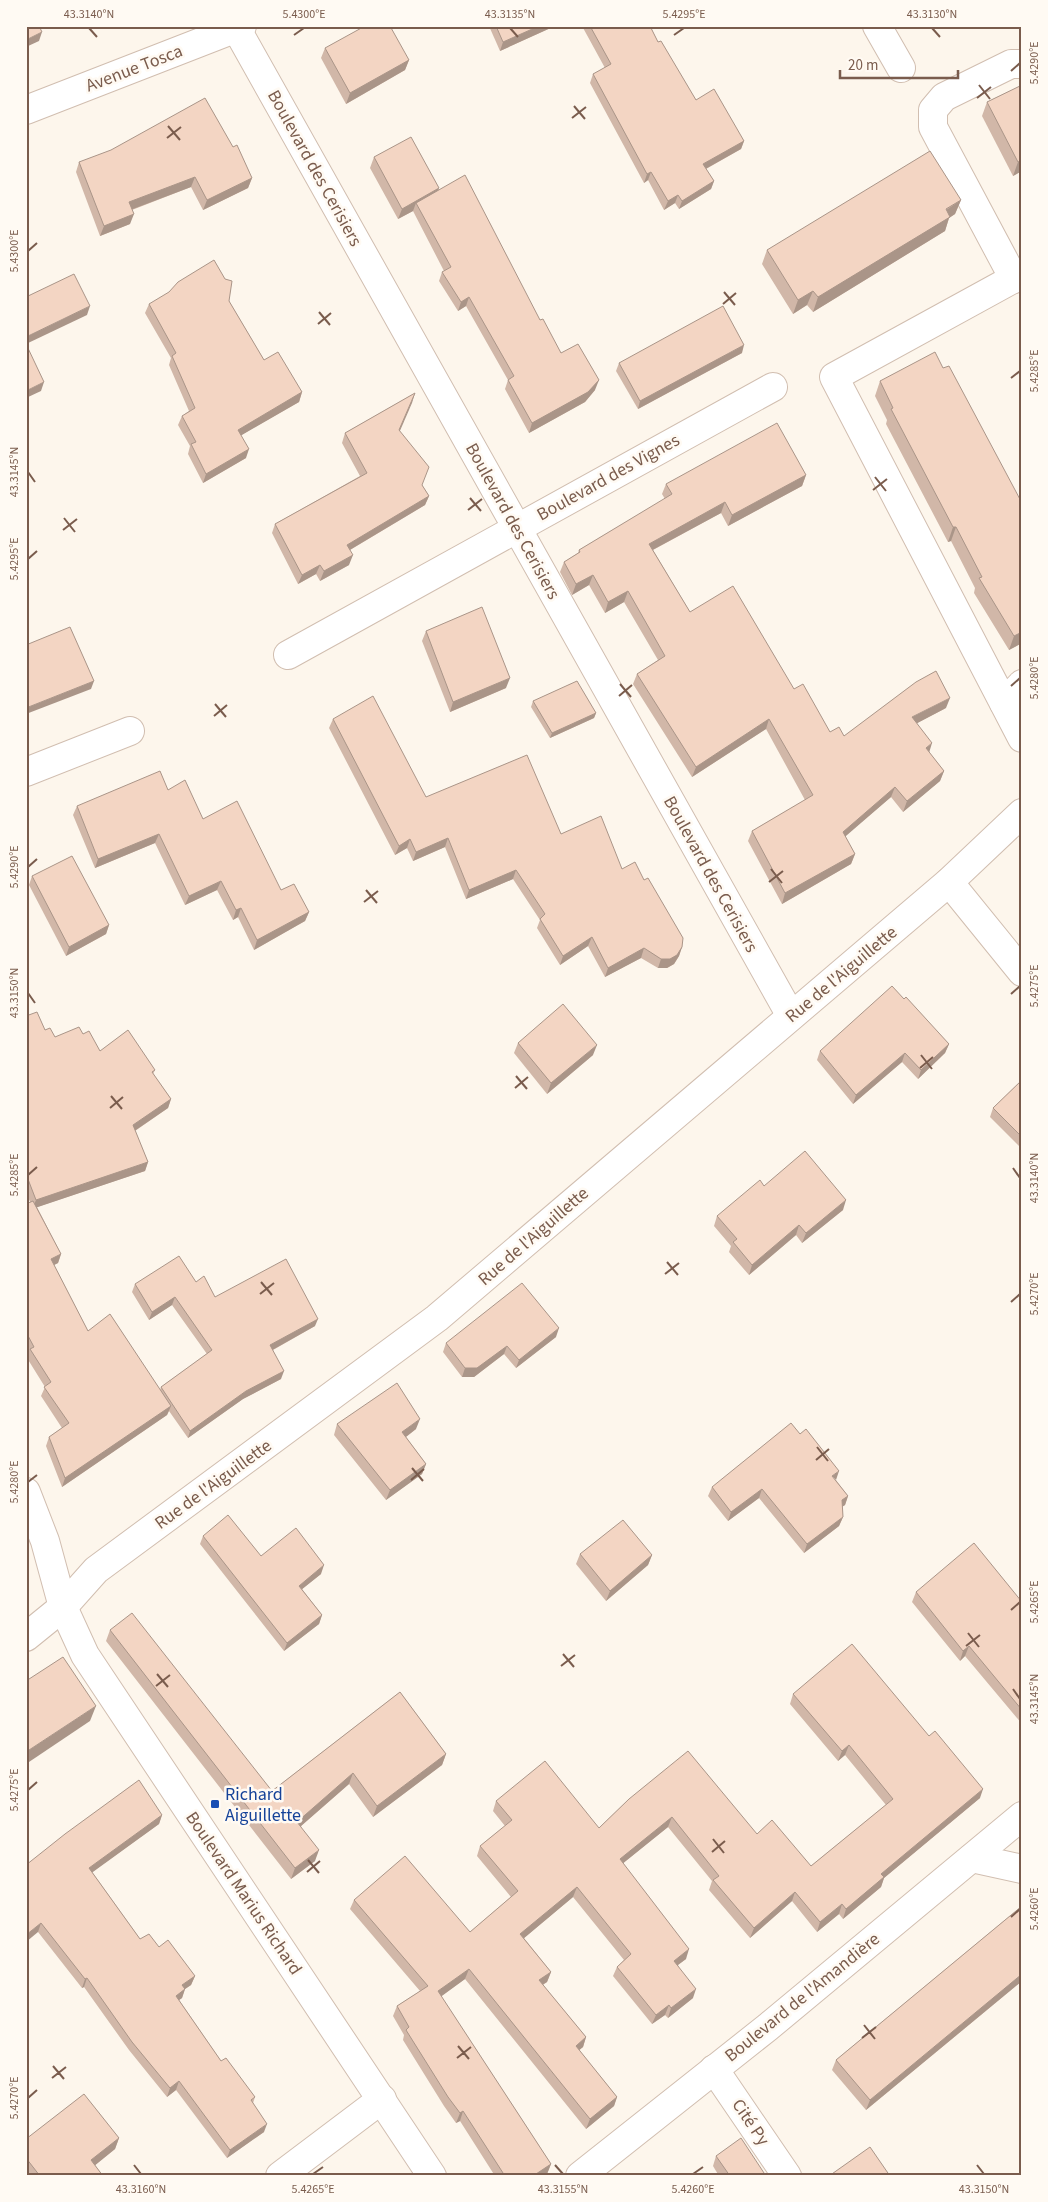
<svg xmlns="http://www.w3.org/2000/svg" width="1048" height="2202" font-family="'Source Sans 3',sans-serif">
<rect width="100%" height="100%" fill="#fdf6ec"/>
<g fill="none" stroke-linecap="round" stroke-linejoin="round">
<!-- minor casing -->
<g stroke="#d1beb0" stroke-width="30">
<g id="minor">
<polyline points="235,26 791,1016"/>
<polyline points="877,26 901,68"/>
<polyline points="26,110 242,26"/>
<polyline points="1022,274 834,377 1022,738"/>
<polyline points="1014,279 933,127 933,110 944,97 1011,64 1022,64"/>
<polyline points="288,655 773,387"/>
<polyline points="1004,703 1022,684"/>
<polyline points="26,772 130,731"/>
<polyline points="949,882 1022,972"/>
<polyline points="26,1492 45,1541 63,1607 85,1655 432,2176"/>
<polyline points="26,1637 63,1607 96,1570 437,1318 949,882 1022,813"/>
<polyline points="972,1858 1022,1869"/>
<polyline points="714,2069 787,2176"/>
<polyline points="280,2176 382,2099"/>
<polyline points="580,2176 768,2027 1022,1816"/>
</g>
</g>
<!-- minor -->
<use href="#minor" stroke="#fff" stroke-width="28"/>
</g>
<!-- wall -->
<g fill="#d1b7a8">
<polygon points="489,26 555,26 500,51"/>
<polygon points="582,26 650,26 658,42 696,100 744,141 741,149 706,169 714,181 711,189 679,209 675,203 664,210 648,180 644,183 590,83 593,74 605,68"/>
<polygon points="325,48 409,60 405,70 346,104 321,58"/>
<polygon points="1022,85 1022,171 1013,176 982,116 987,102"/>
<polygon points="374,157 439,190 540,320 561,353 595,390 585,402 529,433 505,389 508,380 466,306 458,311 439,281 442,272 444,271 413,211 398,219 370,168"/>
<polygon points="79,162 252,178 248,188 203,210 191,187 132,210 130,224 100,236 76,172"/>
<polygon points="961,200 955,214 949,218 945,231 813,312 807,305 793,314 762,264 767,250"/>
<polygon points="229,301 264,360 302,392 299,402 241,435 246,458 203,483 188,454 190,446 178,425 182,416 189,411 169,365 171,358 145,313 149,304"/>
<polygon points="742,353 638,409 616,371 619,363"/>
<polygon points="943,368 1022,503 1022,643 1009,650 974,593 975,588 951,541 948,542 886,424 887,420 875,396 880,381"/>
<polygon points="415,393 399,431 422,485 429,496 425,505 350,550 349,565 320,581 316,574 298,584 272,533 275,524 360,476 342,443 345,433"/>
<polygon points="806,475 802,486 728,526 721,513 653,550 690,612 794,689 830,732 844,736 946,708 917,723 929,752 944,771 940,781 903,812 891,797 845,836 855,854 851,864 782,904 748,841 752,831 805,800 766,729 692,777 633,684 637,674 658,660 624,602 605,613 589,585 572,595 560,572 564,562 578,553 579,550 665,499 662,494 666,484"/>
<polygon points="426,631 506,688 450,712 422,641"/>
<polygon points="533,701 596,713 594,718 550,738 531,707"/>
<polygon points="333,719 426,797 561,834 622,869 644,880 682,947 679,956 674,964 667,968 658,968 641,958 605,977 588,946 560,965 537,928 540,920 513,879 466,899 445,847 413,861 407,848 395,855 329,728"/>
<polygon points="168,790 203,819 281,890 309,912 305,921 254,950 238,917 233,920 217,890 185,905 155,843 95,868 73,815 77,806"/>
<polygon points="32,876 109,925 106,934 66,956 29,885"/>
<polygon points="904,999 949,1044 945,1053 918,1079 902,1062 853,1104 817,1060 820,1051"/>
<polygon points="26,1016 55,1037 83,1034 100,1051 155,1070 153,1074 171,1099 168,1108 135,1131 148,1162 145,1171 37,1207 61,1254 58,1263 54,1265 88,1331 160,1390 161,1387 207,1354 172,1305 149,1320 132,1292 135,1284 196,1282 215,1297 315,1326 273,1350 281,1379 243,1399 188,1438 169,1411 167,1415 62,1487 46,1446 49,1437 62,1428 41,1396 45,1387 27,1358 29,1352 26,1347 26,1204 30,1202 26,1192"/>
<polygon points="518,1043 593,1055 547,1094 514,1053"/>
<polygon points="1022,1080 1022,1149 990,1117 993,1108"/>
<polygon points="764,1186 843,1210 802,1243 796,1235 749,1275 729,1252 731,1246 714,1226 717,1216"/>
<polygon points="556,1337 516,1368 504,1354 474,1377 462,1377 443,1352 446,1343"/>
<polygon points="337,1424 416,1429 406,1437 426,1464 422,1474 386,1500 334,1435"/>
<polygon points="836,1480 848,1496 845,1505 842,1507 843,1517 839,1526 804,1553 759,1498 728,1521 708,1496 712,1487"/>
<polygon points="203,1536 261,1556 321,1574 302,1589 322,1615 319,1624 284,1651 200,1544"/>
<polygon points="580,1554 652,1555 648,1565 606,1601 576,1564"/>
<polygon points="916,1592 1022,1602 1022,1724 965,1656 960,1661 912,1602"/>
<polygon points="110,1630 272,1791 400,1692 446,1754 442,1765 373,1817 349,1784 301,1826 315,1861 291,1879 106,1641"/>
<polygon points="793,1694 980,1798 884,1878 881,1887 843,1919 839,1914 817,1932 792,1901 750,1938 709,1890 712,1881 668,1827 623,1863 686,1959 678,1965 693,1998 668,2018 665,2015 652,2024 613,1976 617,1967 624,1960 573,1897 524,1938 551,1972 547,1982 543,1985 586,2037 583,2047 579,2050 617,2097 614,2106 586,2129 465,1979 441,1996 551,2164 547,2174 544,2176 495,2176 460,2121 456,2123 444,2106 403,2040 404,2035 393,2016 397,2006 420,1991 350,1909 354,1900 470,1932 511,1897 477,1856 480,1846 505,1826 493,1811 496,1801 599,1828 629,1799 757,1834 811,1866 886,1805 845,1755 838,1761 790,1704"/>
<polygon points="162,1815 159,1824 92,1872 140,1939 159,1947 195,1976 191,1985 185,1989 182,1998 179,2000 221,2061 255,2097 253,2103 264,2132 227,2158 176,2090 167,2097 129,2050 84,1987 82,1988 38,1932 26,1865"/>
<polygon points="1022,1906 1022,1981 866,2110 832,2070 836,2060"/>
<polygon points="119,2138 115,2149 95,2165 103,2176 28,2176 26,2173 26,2139"/>
<polygon points="716,2156 766,2176 719,2176 713,2166"/>
</g>
<!-- shaded-wall -->
<g fill="#aa9588">
<polygon points="539,26 555,26 500,51 503,42"/>
<polygon points="42,32 39,41 26,47 26,40"/>
<polygon points="409,60 405,70 346,104 350,93"/>
<polygon points="744,141 741,149 700,172 703,164"/>
<polygon points="1022,160 1022,171 1013,176 1018,162"/>
<polygon points="651,172 648,180 644,183 647,174"/>
<polygon points="195,177 191,187 125,212 129,202"/>
<polygon points="252,178 248,188 203,210 207,200"/>
<polygon points="714,181 711,189 679,209 682,201"/>
<polygon points="439,188 436,199 416,203 413,211 398,219 402,209"/>
<polygon points="678,195 675,203 664,210 668,201"/>
<polygon points="961,200 955,214 949,218 945,231 813,312 818,297"/>
<polygon points="134,214 130,224 100,236 104,226"/>
<polygon points="813,291 807,305 793,314 798,300"/>
<polygon points="469,297 466,306 458,311 461,302"/>
<polygon points="90,306 87,315 26,344 26,337"/>
<polygon points="744,345 742,353 638,409 640,401"/>
<polygon points="599,380 595,390 585,402 529,433 532,423"/>
<polygon points="44,382 41,391 26,398 26,391"/>
<polygon points="302,392 299,402 235,439 238,430"/>
<polygon points="415,393 412,403 396,440 399,430"/>
<polygon points="249,449 246,458 203,483 206,474"/>
<polygon points="806,475 802,486 728,526 732,515"/>
<polygon points="429,496 425,505 343,554 347,545"/>
<polygon points="725,502 721,513 645,554 649,544"/>
<polygon points="953,527 956,527 951,541 948,542"/>
<polygon points="353,555 349,565 320,581 324,571"/>
<polygon points="320,565 316,574 298,584 302,575"/>
<polygon points="593,575 589,585 572,595 576,584"/>
<polygon points="628,591 624,602 605,613 608,602"/>
<polygon points="1022,632 1022,643 1009,650 1014,636"/>
<polygon points="510,678 506,688 450,712 453,702"/>
<polygon points="94,681 91,689 26,714 26,708"/>
<polygon points="950,698 946,708 908,728 912,717"/>
<polygon points="596,713 594,718 550,738 552,733"/>
<polygon points="769,719 766,729 692,777 696,767"/>
<polygon points="932,743 929,753 926,748"/>
<polygon points="944,771 940,781 903,812 907,801"/>
<polygon points="895,787 891,797 839,842 843,832"/>
<polygon points="159,834 155,843 95,868 98,859"/>
<polygon points="448,838 445,847 413,861 416,852"/>
<polygon points="410,839 407,848 395,855 399,846"/>
<polygon points="855,854 851,864 782,904 785,893"/>
<polygon points="516,870 513,879 466,899 469,890"/>
<polygon points="221,881 217,890 185,905 189,896"/>
<polygon points="241,908 238,917 233,920 236,910"/>
<polygon points="309,912 305,921 254,950 257,940"/>
<polygon points="109,925 106,934 66,956 69,947"/>
<polygon points="592,937 588,946 560,965 563,956"/>
<polygon points="682,947 679,956 674,964 667,968 658,968 661,959"/>
<polygon points="644,948 641,958 605,977 608,968"/>
<polygon points="949,1044 945,1053 918,1079 921,1070"/>
<polygon points="597,1045 593,1055 547,1094 551,1083"/>
<polygon points="905,1053 902,1062 853,1104 856,1095"/>
<polygon points="171,1099 168,1108 130,1134 133,1125"/>
<polygon points="148,1162 145,1171 32,1209 36,1200"/>
<polygon points="846,1200 843,1210 802,1243 806,1233"/>
<polygon points="799,1225 796,1235 749,1275 752,1265"/>
<polygon points="61,1254 58,1263 48,1268 51,1259"/>
<polygon points="175,1297 172,1305 149,1320 152,1312"/>
<polygon points="318,1319 315,1326 267,1353 270,1345"/>
<polygon points="559,1328 556,1337 516,1368 519,1360"/>
<polygon points="507,1346 504,1354 474,1377 462,1377 465,1368"/>
<polygon points="284,1371 281,1379 243,1399 188,1438 190,1431 246,1391"/>
<polygon points="171,1406 167,1415 62,1487 65,1478"/>
<polygon points="420,1419 416,1429 398,1443 402,1432"/>
<polygon points="426,1464 422,1474 386,1500 390,1490"/>
<polygon points="839,1471 836,1480 832,1476"/>
<polygon points="762,1489 759,1498 728,1521 731,1512"/>
<polygon points="848,1496 845,1505 838,1509 842,1500"/>
<polygon points="843,1517 839,1526 804,1553 807,1544"/>
<polygon points="652,1555 648,1565 606,1601 610,1591"/>
<polygon points="324,1565 321,1574 296,1594 299,1586"/>
<polygon points="322,1615 319,1624 284,1651 287,1643"/>
<polygon points="969,1646 965,1656 960,1661 963,1651"/>
<polygon points="96,1706 90,1721 26,1764 26,1752"/>
<polygon points="849,1745 845,1755 838,1761 842,1751"/>
<polygon points="446,1754 442,1765 373,1817 377,1806"/>
<polygon points="353,1773 349,1784 293,1833 297,1822"/>
<polygon points="983,1789 980,1798 884,1878 881,1887 843,1919 846,1909 881,1874"/>
<polygon points="162,1815 159,1824 86,1877 89,1868"/>
<polygon points="672,1817 668,1827 616,1869 620,1859"/>
<polygon points="319,1850 315,1861 291,1879 295,1868"/>
<polygon points="577,1887 573,1897 517,1944 520,1934"/>
<polygon points="795,1892 792,1901 750,1938 754,1928"/>
<polygon points="842,1904 839,1914 817,1932 820,1922"/>
<polygon points="41,1923 38,1932 26,1942 26,1935"/>
<polygon points="689,1949 686,1959 671,1970 674,1961"/>
<polygon points="469,1969 465,1979 435,2001 438,1991"/>
<polygon points="551,1972 547,1982 535,1989 539,1980"/>
<polygon points="1022,1974 1022,1981 866,2110 870,2100"/>
<polygon points="195,1976 191,1985 185,1989 182,1998 172,2005 176,1996 182,1985"/>
<polygon points="87,1978 84,1987 82,1988 85,1979"/>
<polygon points="696,1989 693,1998 668,2018 671,2008"/>
<polygon points="669,2005 665,2015 652,2024 656,2015"/>
<polygon points="586,2037 583,2047 572,2056 576,2046"/>
<polygon points="179,2081 176,2090 167,2097 170,2088"/>
<polygon points="617,2097 614,2106 586,2129 590,2119"/>
<polygon points="463,2111 460,2121 456,2123 460,2113"/>
<polygon points="267,2124 264,2132 227,2158 230,2150"/>
<polygon points="119,2138 115,2149 88,2171 91,2160"/>
<polygon points="551,2164 547,2174 544,2176 533,2176"/>
</g>
<!-- building -->
<g fill="#f3d5c3" stroke="#aa9588">
<polygon points="26,26 39,26 42,32 26,40"/>
<polygon points="365,26 390,26 409,60 350,93 325,48"/>
<polygon points="496,26 539,26 503,42"/>
<polygon points="590,26 650,26 658,42 661,41 696,100 714,89 744,141 703,164 714,181 682,201 678,195 668,201 651,172 647,174 593,74 611,64"/>
<polygon points="1022,85 1022,160 1018,162 987,102"/>
<polygon points="205,98 233,147 237,145 252,178 207,200 195,177 129,202 134,214 104,226 79,162 111,150"/>
<polygon points="411,137 439,188 402,209 374,157"/>
<polygon points="930,151 961,200 946,209 950,217 818,297 813,291 798,300 767,250"/>
<polygon points="465,175 540,320 543,319 561,353 578,344 599,380 588,392 532,423 508,380 514,376 469,297 461,302 442,272 451,267 416,203"/>
<polygon points="214,260 225,279 232,281 229,301 264,360 278,352 302,392 238,430 249,449 206,474 191,444 196,442 182,416 195,408 172,356 176,353 149,304 169,292 178,282"/>
<polygon points="74,274 90,306 26,337 26,297"/>
<polygon points="723,306 744,345 640,401 619,363"/>
<polygon points="26,344 44,382 26,391"/>
<polygon points="935,352 943,368 949,366 1022,503 1022,632 1014,636 979,578 982,577 956,527 953,527 891,409 893,408 880,381"/>
<polygon points="415,393 399,430 429,467 422,485 429,496 347,545 353,555 324,571 320,565 302,575 275,524 367,473 345,433"/>
<polygon points="777,423 806,475 732,515 725,502 649,544 690,612 733,586 794,689 803,684 830,732 839,727 844,736 916,682 936,671 950,698 912,717 932,743 926,748 944,771 907,801 895,787 843,832 855,854 785,893 752,831 813,795 769,719 696,767 637,674 665,656 628,591 608,602 593,575 576,584 564,562 580,552 579,550 672,494 666,484"/>
<polygon points="482,607 510,678 453,702 426,631"/>
<polygon points="70,627 94,681 26,708 26,645"/>
<polygon points="577,681 596,713 552,733 533,701"/>
<polygon points="373,696 426,797 527,755 561,834 601,816 622,869 635,862 644,880 648,878 683,938 682,947 677,955 670,959 661,959 644,948 608,968 592,937 563,956 540,919 545,914 516,870 469,890 448,838 416,852 410,839 399,846 333,719"/>
<polygon points="160,771 168,790 185,780 203,819 237,801 281,890 294,884 309,912 257,940 241,908 236,910 221,881 189,896 159,834 98,859 77,806"/>
<polygon points="72,856 109,925 69,947 32,876"/>
<polygon points="892,986 904,999 906,997 949,1044 921,1070 905,1053 856,1095 820,1051"/>
<polygon points="563,1004 597,1045 551,1083 518,1043"/>
<polygon points="37,1012 45,1030 50,1028 55,1037 79,1027 83,1034 89,1031 100,1051 128,1030 155,1070 152,1072 171,1099 133,1125 148,1162 36,1200 26,1174 26,1016"/>
<polygon points="1022,1080 1022,1137 993,1108"/>
<polygon points="805,1151 846,1200 806,1233 799,1225 752,1265 733,1242 737,1239 717,1216 760,1180 764,1186"/>
<polygon points="33,1201 61,1254 51,1259 88,1331 110,1314 171,1406 65,1478 49,1437 69,1423 44,1387 51,1382 30,1349 34,1347 26,1332 26,1204"/>
<polygon points="179,1256 196,1282 204,1276 215,1297 286,1259 318,1319 270,1345 284,1371 246,1391 190,1431 161,1387 212,1350 175,1297 152,1312 135,1284"/>
<polygon points="522,1283 559,1328 519,1360 507,1346 477,1368 465,1368 446,1343"/>
<polygon points="397,1383 420,1419 402,1432 426,1464 390,1490 337,1424"/>
<polygon points="791,1423 800,1434 806,1429 839,1471 832,1476 848,1496 842,1500 843,1517 807,1544 762,1489 731,1512 712,1487"/>
<polygon points="228,1515 261,1556 296,1528 324,1565 299,1586 322,1615 287,1643 203,1536"/>
<polygon points="623,1520 652,1555 610,1591 580,1554"/>
<polygon points="974,1543 1022,1602 1022,1710 969,1646 963,1651 916,1592"/>
<polygon points="132,1613 272,1791 400,1692 446,1754 377,1806 353,1773 297,1822 319,1850 295,1868 110,1630"/>
<polygon points="852,1644 929,1736 935,1731 983,1789 881,1874 884,1877 846,1909 842,1904 820,1922 795,1892 754,1928 713,1880 719,1876 672,1817 620,1859 689,1949 674,1961 696,1989 671,2008 669,2005 656,2015 617,1967 631,1954 577,1887 520,1934 551,1972 539,1980 586,2037 576,2046 617,2097 590,2119 469,1969 438,1991 551,2164 533,2176 505,2176 463,2111 460,2113 448,2097 406,2030 409,2027 397,2006 428,1986 354,1900 405,1856 470,1932 518,1891 480,1846 512,1820 496,1801 545,1761 599,1828 629,1799 688,1751 757,1834 772,1820 811,1866 893,1799 849,1745 842,1751 793,1694"/>
<polygon points="63,1657 96,1706 26,1752 26,1681"/>
<polygon points="139,1780 162,1815 89,1868 140,1939 149,1934 159,1947 168,1940 195,1976 182,1985 185,1989 176,1996 221,2061 226,2058 255,2097 251,2100 267,2124 230,2150 179,2081 170,2088 132,2042 87,1978 85,1979 41,1923 26,1935 26,1865 65,1834"/>
<polygon points="1022,1906 1022,1974 870,2100 836,2060"/>
<polygon points="84,2094 119,2138 91,2160 103,2176 40,2176 26,2158 26,2139"/>
<polygon points="741,2138 766,2176 730,2176 716,2156"/>
<polygon points="870,2147 890,2176 829,2176"/>
</g>
<!-- ticks -->
<path fill="none" stroke="#7a5c4d" stroke-width="2" d="M89 28 97 37M510 28 518 37M932 28 940 37M294 35 304 28M674 35 684 28M1011 71 1020 63M979 85 990 99M977 98 991 87M574 106 585 119M572 118 586 107M168 126 180 140M167 138 181 127M28 251 37 243M724 292 735 305M723 304 736 293M319 312 330 325M318 324 331 313M1011 378 1020 371M28 472 35 482M875 477 886 491M873 490 887 479M470 498 481 511M468 510 482 499M64 518 75 532M63 530 77 519M28 559 37 551M620 684 631 697M1011 686 1020 678M619 696 632 685M215 704 226 717M214 716 227 705M28 867 37 859M771 869 782 883M769 882 783 871M366 890 377 903M364 902 378 891M28 993 35 1003M1011 994 1020 986M921 1055 932 1069M920 1068 933 1057M516 1076 527 1089M515 1088 528 1077M111 1096 122 1109M110 1108 123 1097M1013 1168 1020 1178M28 1175 37 1167M667 1262 678 1275M665 1274 679 1263M261 1282 272 1295M260 1294 274 1283M1011 1302 1020 1294M817 1447 828 1461M816 1460 829 1449M412 1468 423 1481M411 1480 424 1469M28 1482 37 1475M1011 1610 1020 1602M968 1633 979 1647M966 1646 980 1635M563 1654 574 1667M561 1666 575 1655M157 1674 168 1687M156 1686 170 1675M1013 1689 1020 1699M28 1790 37 1782M713 1839 724 1853M712 1852 725 1841M308 1860 319 1873M307 1872 320 1861M1011 1917 1020 1909M864 2025 875 2039M862 2038 876 2027M458 2046 469 2059M457 2058 471 2047M53 2066 64 2079M52 2078 66 2067M28 2098 37 2090M134 2165 141 2174M555 2165 563 2174M977 2165 984 2174M313 2174 323 2167M693 2174 703 2167"/>
<!-- markers -->
<rect fill="#1a4fb4" stroke="#fffaf3" stroke-width="2" x="210" y="1799" width="10" height="10" rx="2.5"/>
<g text-anchor="middle" stroke-width="5" stroke-linejoin="round" paint-order="stroke">
<!-- street labels -->
<g font-size="18" fill="#7a5c4d" stroke="#fffaf3">
<text transform="translate(134 68) rotate(-21)" y="6">Avenue Tosca</text>
<text transform="translate(315 168) rotate(61)" y="6">Boulevard des Cerisiers</text>
<text transform="translate(608 477) rotate(-29)" y="6">Boulevard des Vignes</text>
<text transform="translate(513 521) rotate(61)" y="6">Boulevard des Cerisiers</text>
<text transform="translate(711 874) rotate(61)" y="6">Boulevard des Cerisiers</text>
<text transform="translate(841 974) rotate(-40)" y="6">Rue de l'Aiguillette</text>
<text transform="translate(533 1236) rotate(-41)" y="6">Rue de l'Aiguillette</text>
<text transform="translate(213 1484) rotate(-36)" y="6">Rue de l'Aiguillette</text>
<text transform="translate(244 1893) rotate(56)" y="6">Boulevard Marius Richard</text>
<text transform="translate(802 1997) rotate(-39)" y="6">Boulevard de l'Amandière</text>
<text transform="translate(751 2122) rotate(56)" y="6">Cité Py</text>
</g>
<!-- transit labels -->
<g font-size="18" fill="#164399" stroke="#fffaf3" text-anchor="start">
<text x="225" y="1800">Richard<tspan x="225" dy="21">Aiguillette</tspan></text>
</g>
</g>
<!-- border -->
<rect width="1048" height="2202" fill="none" stroke="#fffaf3" stroke-width="55"/>
<!-- scale -->
<path d="M840 70v8h118v-8" fill="none" stroke="#7a5c4d" stroke-width="2.5"/>
<text x="848" y="70" font-size="15" fill="#7a5c4d" stroke="#fffaf3" stroke-width="4" paint-order="stroke">20 m</text>
<rect x="28" y="28" width="992" height="2146" fill="none" stroke="#7a5c4d" stroke-width="2"/>
<g font-size="12" text-anchor="middle" fill="#7a5c4d">
<text x="89" y="18">43.3140°N</text>
<text x="304" y="18">5.4300°E</text>
<text x="510" y="18">43.3135°N</text>
<text x="684" y="18">5.4295°E</text>
<text x="932" y="18">43.3130°N</text>
<text transform="translate(1034 63) rotate(-90)" y="4">5.4290°E</text>
<text transform="translate(14 251) rotate(-90)" y="4">5.4300°E</text>
<text transform="translate(1034 371) rotate(-90)" y="4">5.4285°E</text>
<text transform="translate(14 472) rotate(-90)" y="4">43.3145°N</text>
<text transform="translate(14 559) rotate(-90)" y="4">5.4295°E</text>
<text transform="translate(1034 678) rotate(-90)" y="4">5.4280°E</text>
<text transform="translate(14 867) rotate(-90)" y="4">5.4290°E</text>
<text transform="translate(1034 986) rotate(-90)" y="4">5.4275°E</text>
<text transform="translate(14 993) rotate(-90)" y="4">43.3150°N</text>
<text transform="translate(14 1175) rotate(-90)" y="4">5.4285°E</text>
<text transform="translate(1034 1178) rotate(-90)" y="4">43.3140°N</text>
<text transform="translate(1034 1294) rotate(-90)" y="4">5.4270°E</text>
<text transform="translate(14 1482) rotate(-90)" y="4">5.4280°E</text>
<text transform="translate(1034 1602) rotate(-90)" y="4">5.4265°E</text>
<text transform="translate(1034 1699) rotate(-90)" y="4">43.3145°N</text>
<text transform="translate(14 1790) rotate(-90)" y="4">5.4275°E</text>
<text transform="translate(1034 1909) rotate(-90)" y="4">5.4260°E</text>
<text transform="translate(14 2098) rotate(-90)" y="4">5.4270°E</text>
<text x="141" y="2193">43.3160°N</text>
<text x="313" y="2193">5.4265°E</text>
<text x="563" y="2193">43.3155°N</text>
<text x="693" y="2193">5.4260°E</text>
<text x="984" y="2193">43.3150°N</text>
</g>
</svg>
